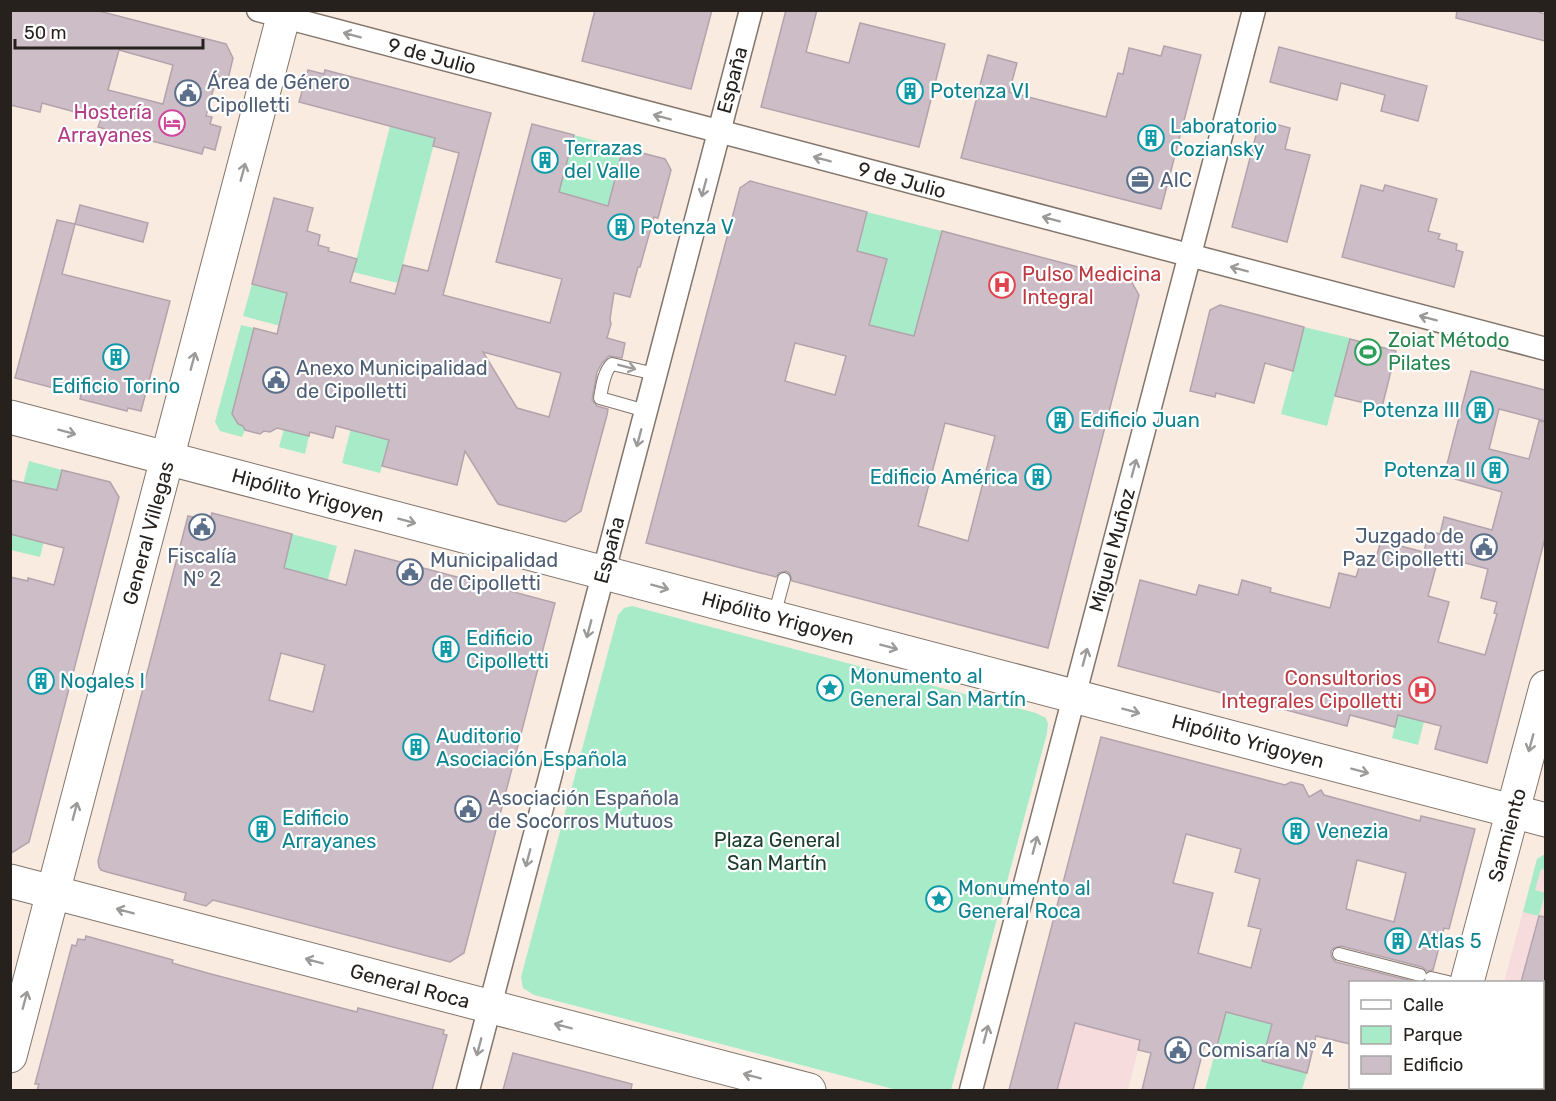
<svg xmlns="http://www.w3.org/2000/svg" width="1556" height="1101" font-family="Rubik,sans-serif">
<rect width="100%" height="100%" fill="#faebe0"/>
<!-- education -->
<g fill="#f7dcde">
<polygon points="1073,842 1176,869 1153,958 1161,960 1128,1090 1009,1090"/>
<polygon points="1545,854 1545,1026 1543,1026 1542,982 1504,982 1537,859"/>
</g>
<!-- green -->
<g fill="#a7ebc8">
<polygon points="445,101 398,283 353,272 390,126"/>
<polygon points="574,135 623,148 608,205 559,192"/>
<polygon points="867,212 942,231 914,336 869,325 887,259 857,251"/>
<polygon points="252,284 322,302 314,335 243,316"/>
<polygon points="241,325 254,328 233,409 238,411 236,421 238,424 243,426 245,430 242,437 220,431 215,422"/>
<polygon points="1304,327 1350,338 1327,426 1281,414"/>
<polygon points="356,409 366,411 360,433 404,444 385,453 380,473 342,463"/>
<polygon points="284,429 309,436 305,454 279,447"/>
<polygon points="29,461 62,470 40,557 11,550 10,534"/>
<polygon points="292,534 337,546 312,639 276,596"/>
<polygon points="632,606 1036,713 1046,718 1048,724 1047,733 951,1090 897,1090 534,995 523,988 521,977 618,615 624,608"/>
<polygon points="1400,706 1418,720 1424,722 1418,745 1392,738"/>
<polygon points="1545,854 1545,870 1541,869 1535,890 1545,893 1539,916 1523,912 1537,859"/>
<polygon points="1226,1012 1272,1024 1262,1061 1307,1073 1302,1090 1205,1090"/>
<polygon points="1543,1026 1546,1026 1545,1090 1476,1090 1477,1088 1542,1088"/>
</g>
<!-- building -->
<g fill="#cdbdc7" stroke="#b3a3ac" stroke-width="1.5" fill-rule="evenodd">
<path d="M10 10H95L226 44 233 58 228 79 217 76 206 116 212 117 210 124 221 127 215 150 204 147 202 154 98 127 101 119 42 103 40 112 10 105ZM119 50 173 65 163 104 108 90Z"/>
<polygon points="595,10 712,10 691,89 582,61"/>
<polygon points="786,10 817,10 806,52 849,63 860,23 945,44 919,147 761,107"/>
<polygon points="1457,10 1532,10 1545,14 1545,41 1456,18"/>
<polygon points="1164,46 1201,55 1161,209 961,158 988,55 1017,63 1009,92 1106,117 1118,73 1123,74 1129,48 1161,56"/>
<polygon points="1279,47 1427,86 1418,121 1381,111 1385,95 1341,83 1337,100 1270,82"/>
<path d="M308 70 324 74 325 70 491 113 443 295 550 323 562 279 496 262 532 124 574 135 559 192 608 206 623 148 665 159 669 166 671 170 658 218 654 217 640 267H638L630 297 614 293 610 319 611 324 607 338 625 343 622 358 609 356 602 363 597 372 592 400 597 406 608 409 607 415 581 511 565 522 498 504 465 451 457 485 382 466 389 440 336 426 333 438 310 432 309 436 277 428 270 432 264 431 260 434 245 430 243 426 238 424 232 414 254 328 277 334 287 293 252 284 274 198 313 208 307 231 320 235 318 245 329 248 328 251 357 259 350 282 395 294 403 265 428 271 459 153 433 146 435 138 299 102ZM483 352 561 373 549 417 517 408Z"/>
<polygon points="1260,120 1290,128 1285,149 1310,155 1287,242 1232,227"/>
<path d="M750 181 867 212 857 251 887 259 869 325 914 336 942 231 1131 281 1139 295 1048 648 792 581 790 574 786 571 779 573 776 577 646 543 740 188ZM795 343 846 356 835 395 785 381ZM945 423 995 436 968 541 918 526Z"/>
<polygon points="1361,185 1383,191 1385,185 1437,199 1428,231 1440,234 1438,239 1457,244 1456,250 1463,252 1454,287 1342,257"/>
<polygon points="80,205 148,223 143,242 75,224"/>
<polygon points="57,220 75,224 62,274 170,301 141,411 128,408 127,411 80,399 81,395 15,378"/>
<polygon points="1220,305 1304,327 1293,371 1265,363 1254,403 1216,393 1215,397 1190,391 1210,310"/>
<polygon points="1350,339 1396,351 1382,407 1335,396"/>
<polygon points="1471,371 1545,390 1545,421 1499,409 1489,449 1529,459 1539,421 1545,422 1545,538 1487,763 1435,749 1441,726 1398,715 1395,727 1350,715 1347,726 1118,666 1140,580 1196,595 1199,585 1238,595 1242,580 1271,588 1270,592 1330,608 1339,573 1356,577 1363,555 1376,558 1381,541 1439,556 1428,596 1449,602 1438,642 1485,655 1497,614 1494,613 1497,602 1481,598 1488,569 1424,552 1429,531 1440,534 1444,517 1492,530 1502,492 1444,476"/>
<polygon points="62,470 110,482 119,497 29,842 10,854 10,577 28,581 28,578 54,585 64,548 10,534 10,480 57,490"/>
<path d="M212 513 292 534 284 568 346 585 355 550 555 603 464 953 450 962 213 900 206 906 184 900 186 893 107 872 101 870 99 867 98 861 188 516 210 521ZM281 653 325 665 313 712 269 700Z"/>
<path d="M1101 737 1285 785 1291 782 1303 785 1309 797 1321 790 1324 795 1420 821 1421 816 1475 829 1449 929 1444 928 1433 970 1427 971 1422 967 1341 946 1334 948 1331 951V956L1333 959 1336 962 1416 982H1350V1044L1316 1036 1307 1073 1262 1061 1272 1024 1226 1012 1217 1046 1205 1043 1193 1090H1142L1151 1053 1138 1050 1140 1040 1075 1023 1057 1090H1009ZM1186 834 1241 849 1235 872 1260 879 1248 926 1261 929 1251 968 1198 953 1213 893 1173 883ZM1357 860 1406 873 1394 922 1346 909Z"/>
<polygon points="1539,916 1545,917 1545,982 1521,982"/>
<polygon points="86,936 173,960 172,963 211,974 357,1012 358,1008 444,1030 443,1034 447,1035 432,1090 37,1090 39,1084 35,1084 72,945 76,946 78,939 85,940"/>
<polygon points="513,1053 632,1084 631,1090 503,1090"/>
</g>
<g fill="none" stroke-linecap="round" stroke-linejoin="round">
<!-- lane casing -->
<g stroke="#82756b" stroke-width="14">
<g id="lane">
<path d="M646 411 600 398C602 387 604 371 612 364L655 374"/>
<polyline points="774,616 784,579"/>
<polyline points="1339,954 1420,975"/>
<polyline points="1431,978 1448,982"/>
</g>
</g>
<!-- street casing -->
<g stroke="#82756b" stroke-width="25">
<g id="street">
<polyline points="258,10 1546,349"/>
<polyline points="468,1090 751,10"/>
<polyline points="971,1090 1254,10"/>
</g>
</g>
<!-- secondary casing -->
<g stroke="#82756b" stroke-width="35">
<g id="secondary">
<polyline points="10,417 1546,820"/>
<polyline points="10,881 809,1090"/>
<polyline points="1467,982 1546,687"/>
<polyline points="10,1056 285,10"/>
<polyline points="1439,1090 1440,1088"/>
</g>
</g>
<!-- lane -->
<use href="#lane" stroke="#fff" stroke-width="12"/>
<!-- street -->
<use href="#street" stroke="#fff" stroke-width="22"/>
<!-- secondary -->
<use href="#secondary" stroke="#fff" stroke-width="33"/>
</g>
<!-- one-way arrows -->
<defs><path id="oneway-shaft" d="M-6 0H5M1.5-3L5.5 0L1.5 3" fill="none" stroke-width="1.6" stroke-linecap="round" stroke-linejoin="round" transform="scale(1.5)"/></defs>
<g stroke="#9d9b99">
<use href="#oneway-shaft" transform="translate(352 35) rotate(-165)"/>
<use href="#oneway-shaft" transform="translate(662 117) rotate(-165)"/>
<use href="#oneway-shaft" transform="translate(822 159) rotate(-165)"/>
<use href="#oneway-shaft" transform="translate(243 172) rotate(-75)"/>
<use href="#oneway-shaft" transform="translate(704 188) rotate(105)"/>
<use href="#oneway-shaft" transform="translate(1051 219) rotate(-165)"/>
<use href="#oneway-shaft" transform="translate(1239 269) rotate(-165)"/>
<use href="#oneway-shaft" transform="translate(1428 318) rotate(-165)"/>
<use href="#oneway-shaft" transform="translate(193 361) rotate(-75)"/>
<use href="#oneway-shaft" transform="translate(627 367) rotate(14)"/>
<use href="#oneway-shaft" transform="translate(67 432) rotate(15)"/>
<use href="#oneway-shaft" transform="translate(639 438) rotate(105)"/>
<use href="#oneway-shaft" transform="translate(1134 468) rotate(-75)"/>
<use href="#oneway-shaft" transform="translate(407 521) rotate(15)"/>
<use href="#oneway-shaft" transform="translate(660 587) rotate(15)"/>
<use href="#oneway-shaft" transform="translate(589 629) rotate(105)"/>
<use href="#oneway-shaft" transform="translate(889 647) rotate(15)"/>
<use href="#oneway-shaft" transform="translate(1085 657) rotate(-75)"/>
<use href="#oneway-shaft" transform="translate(1131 711) rotate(15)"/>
<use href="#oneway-shaft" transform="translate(1531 743) rotate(105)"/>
<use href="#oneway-shaft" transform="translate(1360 771) rotate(15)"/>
<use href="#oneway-shaft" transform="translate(75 811) rotate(-75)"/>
<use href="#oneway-shaft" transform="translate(1035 845) rotate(-75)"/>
<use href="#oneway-shaft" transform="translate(528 858) rotate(105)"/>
<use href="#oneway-shaft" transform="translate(125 911) rotate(-165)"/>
<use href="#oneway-shaft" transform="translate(314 961) rotate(-165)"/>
<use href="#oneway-shaft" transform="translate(25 1000) rotate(-75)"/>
<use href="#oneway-shaft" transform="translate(563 1026) rotate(-165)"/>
<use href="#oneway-shaft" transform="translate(986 1034) rotate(-75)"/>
<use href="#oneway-shaft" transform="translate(479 1047) rotate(105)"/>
<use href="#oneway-shaft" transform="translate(752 1076) rotate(-165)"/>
</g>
<!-- icons -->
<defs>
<g id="building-ring" transform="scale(1.35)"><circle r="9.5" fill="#fff" stroke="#0f9aa8" stroke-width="1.5"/><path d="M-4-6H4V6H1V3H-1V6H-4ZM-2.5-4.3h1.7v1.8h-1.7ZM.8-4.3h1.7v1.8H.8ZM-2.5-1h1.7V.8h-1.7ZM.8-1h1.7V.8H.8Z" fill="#0f9aa8"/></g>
<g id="civic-ring" transform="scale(1.35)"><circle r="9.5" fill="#fff" stroke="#5c6f8a" stroke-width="1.5"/><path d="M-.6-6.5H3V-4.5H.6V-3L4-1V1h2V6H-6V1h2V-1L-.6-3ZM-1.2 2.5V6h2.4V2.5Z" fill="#5c6f8a"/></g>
<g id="hotel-ring" transform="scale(1.35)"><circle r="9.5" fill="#fff" stroke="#d1479c" stroke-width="1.5"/><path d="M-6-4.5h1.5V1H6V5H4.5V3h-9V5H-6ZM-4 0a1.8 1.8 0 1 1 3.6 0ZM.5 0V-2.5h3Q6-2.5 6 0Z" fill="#d1479c"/></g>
<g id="office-ring" transform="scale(1.35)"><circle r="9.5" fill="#fff" stroke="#5c6f8a" stroke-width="1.5"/><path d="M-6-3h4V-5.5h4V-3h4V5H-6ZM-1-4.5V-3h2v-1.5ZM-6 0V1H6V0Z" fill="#5c6f8a"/></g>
<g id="hospital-ring" transform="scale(1.35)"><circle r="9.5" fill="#fff" stroke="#e0444e" stroke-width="1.5"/><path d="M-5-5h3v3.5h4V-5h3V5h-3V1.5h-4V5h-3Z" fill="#e0444e"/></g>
<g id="stadium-ring" transform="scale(1.35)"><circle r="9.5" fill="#fff" stroke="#2e9e5b" stroke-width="1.5"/><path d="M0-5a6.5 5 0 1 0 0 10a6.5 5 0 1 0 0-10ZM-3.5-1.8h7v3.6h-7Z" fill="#2e9e5b"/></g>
<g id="sight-ring" transform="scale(1.35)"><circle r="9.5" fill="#fff" stroke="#0f9aa8" stroke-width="1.5"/><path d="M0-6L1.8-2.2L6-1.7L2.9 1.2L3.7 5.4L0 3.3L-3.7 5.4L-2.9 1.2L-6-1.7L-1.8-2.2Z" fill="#0f9aa8"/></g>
</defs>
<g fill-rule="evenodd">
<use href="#building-ring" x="910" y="91"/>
<use href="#civic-ring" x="188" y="93"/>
<use href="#hotel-ring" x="172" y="123"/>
<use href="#building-ring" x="1151" y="138"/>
<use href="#building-ring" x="545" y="160"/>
<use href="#office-ring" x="1140" y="180"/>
<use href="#building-ring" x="621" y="227"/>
<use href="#hospital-ring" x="1002" y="285"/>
<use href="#stadium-ring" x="1368" y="352"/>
<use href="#building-ring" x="116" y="357"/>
<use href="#civic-ring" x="276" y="380"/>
<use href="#building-ring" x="1480" y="410"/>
<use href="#building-ring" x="1060" y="420"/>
<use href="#building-ring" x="1495" y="470"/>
<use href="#building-ring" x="1038" y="477"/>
<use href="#civic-ring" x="202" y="527"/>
<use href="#civic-ring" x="1484" y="547"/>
<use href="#civic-ring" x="410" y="572"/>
<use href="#building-ring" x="446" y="649"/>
<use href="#building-ring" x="41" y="681"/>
<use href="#sight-ring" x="830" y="688"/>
<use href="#hospital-ring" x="1422" y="690"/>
<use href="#building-ring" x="416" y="747"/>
<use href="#civic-ring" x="468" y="809"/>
<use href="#building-ring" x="262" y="829"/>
<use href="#building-ring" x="1296" y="831"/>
<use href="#sight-ring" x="939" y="899"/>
<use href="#building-ring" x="1398" y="941"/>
<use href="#civic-ring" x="1178" y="1050"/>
</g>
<g text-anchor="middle" stroke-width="4.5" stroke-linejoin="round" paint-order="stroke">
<!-- street labels -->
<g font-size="20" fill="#26211d" stroke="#fff">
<text transform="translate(432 56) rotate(15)" y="7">9 de Julio</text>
<text transform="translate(732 80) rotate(-75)" y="7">España</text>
<text transform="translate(902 180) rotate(15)" y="7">9 de Julio</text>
<text transform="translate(308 495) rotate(15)" y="7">Hipólito Yrigoyen</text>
<text transform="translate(148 533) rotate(-75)" y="7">General Villegas</text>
<text transform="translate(609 550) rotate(-75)" y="7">España</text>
<text transform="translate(1112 550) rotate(-75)" y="7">Miguel Muñoz</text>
<text transform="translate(778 618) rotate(15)" y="7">Hipólito Yrigoyen</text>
<text transform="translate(1248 741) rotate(15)" y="7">Hipólito Yrigoyen</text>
<text transform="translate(1507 835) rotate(-75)" y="7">Sarmiento</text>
<text transform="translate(410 986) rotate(15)" y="7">General Roca</text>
</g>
<!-- service labels -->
<g font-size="20" fill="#4e5e75" stroke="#fff" text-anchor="start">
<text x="207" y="89">Área de Género<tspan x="207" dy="23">Cipolletti</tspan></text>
<text x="1160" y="187">AIC</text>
<text x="296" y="375">Anexo Municipalidad<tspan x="296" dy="23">de Cipolletti</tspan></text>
<text x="1464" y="543" text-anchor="end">Juzgado de<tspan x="1464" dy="23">Paz Cipolletti</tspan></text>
<text x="202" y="563" text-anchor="middle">Fiscalía<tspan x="202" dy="23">N° 2</tspan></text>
<text x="430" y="567">Municipalidad<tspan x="430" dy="23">de Cipolletti</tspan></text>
<text x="488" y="805">Asociación Española<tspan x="488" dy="23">de Socorros Mutuos</tspan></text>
<text x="1198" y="1057">Comisaría N° 4</text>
</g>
<!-- culture labels -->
<g font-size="20" fill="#0d838f" stroke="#fff" text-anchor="start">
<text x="930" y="98">Potenza VI</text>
<text x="1170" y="133">Laboratorio<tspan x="1170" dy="23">Coziansky</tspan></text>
<text x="564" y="155">Terrazas<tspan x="564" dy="23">del Valle</tspan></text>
<text x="640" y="234">Potenza V</text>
<text x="116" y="393" text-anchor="middle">Edificio Torino</text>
<text x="1460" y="417" text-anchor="end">Potenza III</text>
<text x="1080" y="427">Edificio Juan</text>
<text x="1476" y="477" text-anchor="end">Potenza II</text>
<text x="1018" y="484" text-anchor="end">Edificio América</text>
<text x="466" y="645">Edificio<tspan x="466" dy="23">Cipolletti</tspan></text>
<text x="850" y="683">Monumento al<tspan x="850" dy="23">General San Martín</tspan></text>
<text x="60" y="688">Nogales I</text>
<text x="436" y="743">Auditorio<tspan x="436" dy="23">Asociación Española</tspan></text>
<text x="282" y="825">Edificio<tspan x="282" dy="23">Arrayanes</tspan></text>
<text x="1316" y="838">Venezia</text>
<text x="958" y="895">Monumento al<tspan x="958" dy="23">General Roca</tspan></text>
<text x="1418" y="948">Atlas 5</text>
</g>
<!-- hotel labels -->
<g font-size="20" fill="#b23c85" stroke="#fff" text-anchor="end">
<text x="152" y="119">Hostería<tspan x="152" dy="23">Arrayanes</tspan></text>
</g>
<!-- health labels -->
<g font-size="20" fill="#be3a42" stroke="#fff" text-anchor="start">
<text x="1022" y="281">Pulso Medicina<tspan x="1022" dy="23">Integral</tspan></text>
<text x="1402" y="685" text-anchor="end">Consultorios<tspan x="1402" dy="23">Integrales Cipolletti</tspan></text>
</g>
<!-- leisure labels -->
<g font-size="20" fill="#27864d" stroke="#fff" text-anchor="start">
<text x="1388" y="347">Zoiat Método<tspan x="1388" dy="23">Pilates</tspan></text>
</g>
<!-- park labels -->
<g font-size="20" fill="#183b2b" stroke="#fff">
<text x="777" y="847">Plaza General<tspan x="777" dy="23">San Martín</tspan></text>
</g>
</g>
<!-- border -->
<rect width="1556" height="1101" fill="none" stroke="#26211d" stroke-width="24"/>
<!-- legend -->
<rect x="1349" y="981" width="195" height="108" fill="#ffffff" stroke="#a8a6a5" stroke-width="1.5"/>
<rect x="1361" y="1000" width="30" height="9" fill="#ffffff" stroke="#a8a6a5" stroke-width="1.5"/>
<text x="1403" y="1011" font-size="18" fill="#26211d">Calle</text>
<rect x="1361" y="1026" width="30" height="18" fill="#a7ebc8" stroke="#a8a6a5" stroke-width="1.5"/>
<text x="1403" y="1041" font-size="18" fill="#26211d">Parque</text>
<rect x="1361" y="1056" width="30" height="18" fill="#cdbdc7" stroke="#a8a6a5" stroke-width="1.5"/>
<text x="1403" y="1071" font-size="18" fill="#26211d">Edificio</text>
<!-- scale -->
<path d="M15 39v9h188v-9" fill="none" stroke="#26211d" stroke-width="3"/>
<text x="24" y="39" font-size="18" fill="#26211d" stroke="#ffffff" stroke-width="4.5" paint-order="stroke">50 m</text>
</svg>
